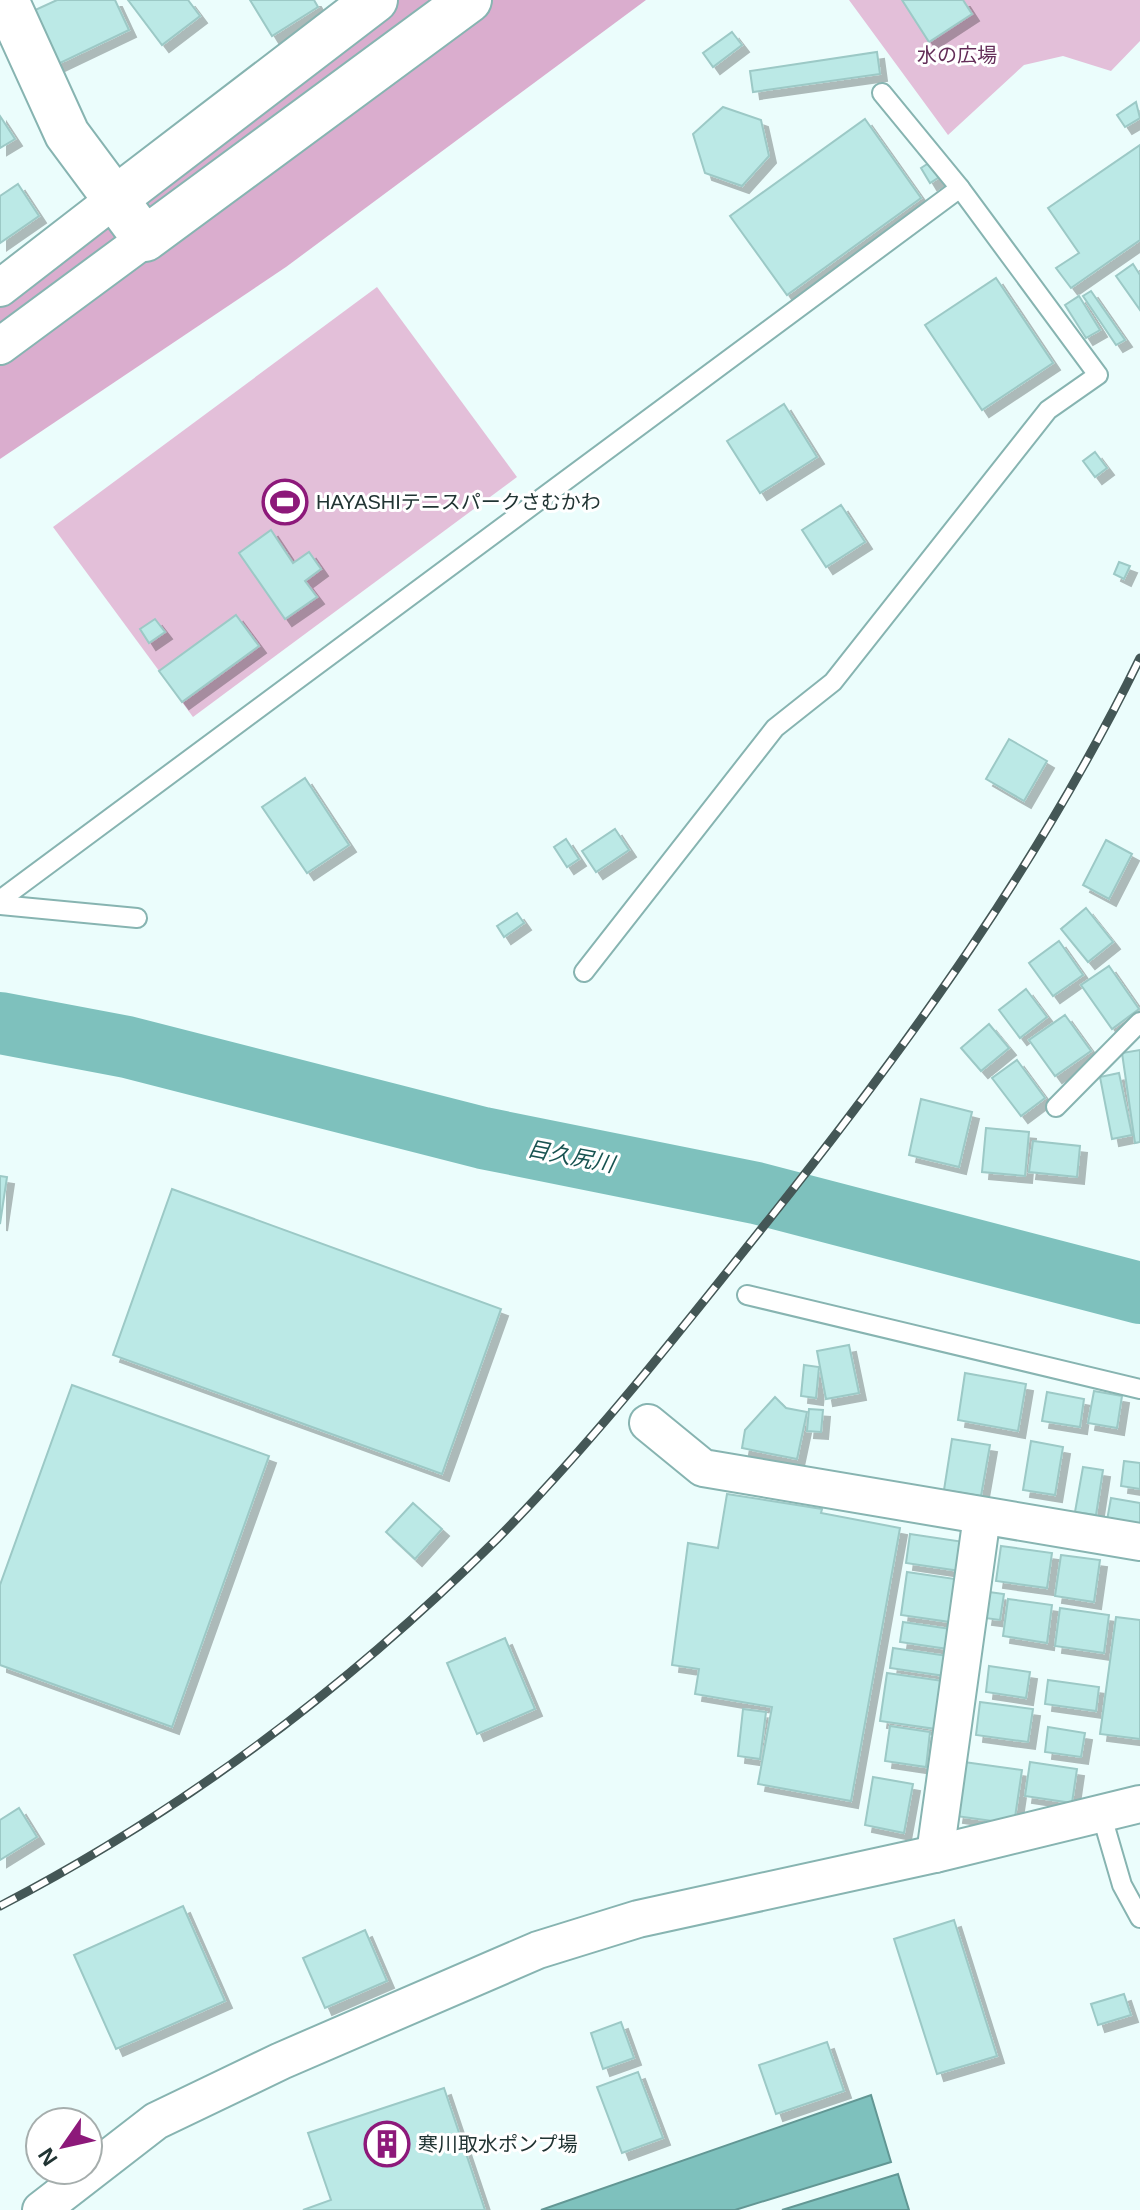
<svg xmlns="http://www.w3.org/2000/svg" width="1140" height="2210" font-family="Arial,'Noto Sans JP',sans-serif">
<defs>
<filter id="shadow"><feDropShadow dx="7" dy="7" stdDeviation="0" flood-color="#0004"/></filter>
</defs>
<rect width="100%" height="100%" fill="#ebfdfc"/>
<!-- green -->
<g fill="#e3bfd9">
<polygon points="849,0 1140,0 1140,41 1111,71 1063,56 1024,65 948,135"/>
<polygon points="377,287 517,477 193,717 53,527"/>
</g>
<!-- forest -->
<polygon fill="#daadce" points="387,0 646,0 286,267 0,459 0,282"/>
<!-- water -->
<g fill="#7ec1bd" stroke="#629794" stroke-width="2">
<polygon points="871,2095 891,2162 735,2210 541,2210"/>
<polygon points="898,2174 909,2210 782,2210"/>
</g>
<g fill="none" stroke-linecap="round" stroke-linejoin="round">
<!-- river -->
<polyline stroke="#7ec1bd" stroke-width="62" points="0,1023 127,1047 483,1138 756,1193 1140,1293"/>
</g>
<!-- building -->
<g fill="#bbe9e6" stroke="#9cc9c6" stroke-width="2" filter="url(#shadow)">
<polygon points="57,0 115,0 129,30 58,64 33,11"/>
<polygon points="128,0 188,0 200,16 162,45"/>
<polygon points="250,0 314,0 318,7 272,36"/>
<polygon points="902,0 963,0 972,14 929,42"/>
<polygon points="732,32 742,45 713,67 703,53"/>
<polygon points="877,52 880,74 753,92 750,71"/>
<polygon points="1136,102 1140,118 1125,127 1117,115"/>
<polygon points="723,107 761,120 769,156 742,186 705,173 693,134"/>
<polygon points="0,116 15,139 0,148"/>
<polygon points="865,119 921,198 787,295 730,216"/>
<polygon points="1140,145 1140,240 1071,288 1056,268 1079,253 1048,208"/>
<polygon points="932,161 941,176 930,183 921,168"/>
<polygon points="18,184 39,216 0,243 0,196"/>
<polygon points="1133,264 1140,275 1140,310 1116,276"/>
<polygon points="996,278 1053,363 982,410 925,325"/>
<polygon points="1091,291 1125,340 1116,345 1083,296"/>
<polygon points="1079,296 1100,330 1086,338 1065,305"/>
<polygon points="784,404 817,457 760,493 727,441"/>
<polygon points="1095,452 1107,468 1095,477 1083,461"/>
<polygon points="841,505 865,542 826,567 802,530"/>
<polygon points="271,530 293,563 309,552 321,569 305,581 317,597 285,619 239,553"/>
<polygon points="1119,562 1130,566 1124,579 1114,574"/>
<polygon points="236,615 259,646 182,702 159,671"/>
<polygon points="155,619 165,632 149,643 140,629"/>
<polygon points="1009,739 1047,761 1024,801 986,779"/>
<polygon points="305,778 349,845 307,873 262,807"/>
<polygon points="615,829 629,850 596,872 582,851"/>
<polygon points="566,839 579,859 567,867 554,847"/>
<polygon points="1106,840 1132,854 1109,899 1083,885"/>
<polygon points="1086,908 1113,942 1088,962 1061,929"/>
<polygon points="517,913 524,923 504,937 497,926"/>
<polygon points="1059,941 1083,975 1053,996 1029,963"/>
<polygon points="1109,966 1139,1009 1112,1029 1081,985"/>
<polygon points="1026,989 1047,1017 1020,1038 999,1010"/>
<polygon points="1065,1015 1091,1051 1055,1076 1029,1040"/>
<polygon points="989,1024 1009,1048 981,1071 961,1048"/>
<polygon points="1140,1050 1140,1142 1135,1143 1122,1053"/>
<polygon points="1017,1060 1045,1098 1021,1116 992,1078"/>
<polygon points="1119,1073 1132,1135 1112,1139 1100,1077"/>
<polygon points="921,1099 972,1112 959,1167 909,1155"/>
<polygon points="986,1128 1029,1132 1025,1176 982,1172"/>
<polygon points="1033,1141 1080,1146 1077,1177 1029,1172"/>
<polygon points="0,1176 7,1177 0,1224"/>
<polygon points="172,1189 501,1309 442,1474 113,1355"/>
<polygon points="849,1345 859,1393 826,1399 817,1351"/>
<polygon points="804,1365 819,1367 816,1398 801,1396"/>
<polygon points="965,1373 1026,1384 1018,1431 958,1420"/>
<polygon points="72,1385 269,1456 172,1727 0,1665 0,1585"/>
<polygon points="1094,1391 1122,1396 1117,1428 1088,1423"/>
<polygon points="1047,1392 1084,1399 1080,1427 1042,1421"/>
<polygon points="775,1397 786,1408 807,1412 797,1459 742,1448 745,1430"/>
<polygon points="809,1409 823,1410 821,1432 807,1431"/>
<polygon points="952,1439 990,1445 981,1496 944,1490"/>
<polygon points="1031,1441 1063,1447 1055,1495 1023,1490"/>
<polygon points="1124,1461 1140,1463 1140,1489 1121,1486"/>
<polygon points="1083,1467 1103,1470 1096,1515 1075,1512"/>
<polygon points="727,1494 822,1509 821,1513 900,1528 851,1801 758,1784 772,1707 695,1694 699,1669 672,1665 688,1543 718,1548"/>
<polygon points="1111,1498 1140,1503 1140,1532 1106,1526"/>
<polygon points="413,1503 442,1529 415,1559 386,1532"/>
<polygon points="910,1534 964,1542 960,1571 906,1563"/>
<polygon points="1001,1546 1052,1553 1047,1588 996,1581"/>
<polygon points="1061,1555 1100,1560 1094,1602 1055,1596"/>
<polygon points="907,1572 955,1579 950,1622 901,1615"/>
<polygon points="989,1592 1004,1594 1000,1620 985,1618"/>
<polygon points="1008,1599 1052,1605 1047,1643 1003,1636"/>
<polygon points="1060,1608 1109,1615 1104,1653 1055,1646"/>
<polygon points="1116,1617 1140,1620 1140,1739 1100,1734"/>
<polygon points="903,1622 951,1629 948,1649 900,1642"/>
<polygon points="505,1638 535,1709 477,1734 447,1663"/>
<polygon points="893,1648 948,1656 945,1676 890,1668"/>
<polygon points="989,1666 1030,1672 1026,1698 986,1692"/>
<polygon points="887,1673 943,1681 936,1729 880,1721"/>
<polygon points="1048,1680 1099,1687 1096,1711 1045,1704"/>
<polygon points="980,1702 1033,1709 1028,1742 976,1735"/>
<polygon points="743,1709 766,1712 760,1759 738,1756"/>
<polygon points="890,1726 930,1732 926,1767 885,1761"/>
<polygon points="1048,1727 1085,1733 1081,1757 1045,1752"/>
<polygon points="964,1762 1022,1770 1014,1824 956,1816"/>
<polygon points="1030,1762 1077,1769 1072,1803 1025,1796"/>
<polygon points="873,1777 913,1784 904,1833 865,1825"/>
<polygon points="19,1808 37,1837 0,1860 0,1820"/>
<polygon points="183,1906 225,2001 116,2049 74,1955"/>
<polygon points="954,1920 997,2056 937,2074 894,1939"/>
<polygon points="365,1930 387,1981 325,2008 303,1958"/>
<polygon points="1124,1994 1131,2015 1098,2025 1091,2004"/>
<polygon points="621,2022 634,2058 603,2069 591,2033"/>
<polygon points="827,2042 844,2091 776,2114 759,2065"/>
<polygon points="638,2072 663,2138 622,2153 597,2087"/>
<polygon points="444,2088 485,2210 303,2210 331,2200 308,2133"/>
</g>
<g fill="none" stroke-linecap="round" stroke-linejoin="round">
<!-- service casing -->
<g stroke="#87b4b1" stroke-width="22">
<g id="service">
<polyline points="0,900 960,188"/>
<polyline points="0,905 137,918"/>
<polyline points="584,972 775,728 833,682 1048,410 1098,375 960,188 882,93"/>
<polyline points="1056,1107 1140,1022"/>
<polyline points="747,1295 1140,1389"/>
<polyline points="1101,1813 1122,1885 1140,1918"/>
</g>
</g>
<!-- minor casing -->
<g stroke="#87b4b1" stroke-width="40">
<g id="minor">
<polyline points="0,288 115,199"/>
<polyline points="0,346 145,239"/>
<polyline points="648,1423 703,1468 1140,1542"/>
<polyline points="935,1854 982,1516"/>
<polyline points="41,2210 156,2121 281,2061 538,1950 638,1919 935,1854 1140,1804"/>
</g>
</g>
<!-- tertiary casing -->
<g stroke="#87b4b1" stroke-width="48">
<g id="tertiary">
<polyline points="6,0 67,134 145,239 469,0"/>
<polyline points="115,199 375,0"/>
</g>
</g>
<!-- service -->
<use href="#service" stroke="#fff" stroke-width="18"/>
<!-- minor -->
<use href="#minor" stroke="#fff" stroke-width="36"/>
<!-- tertiary -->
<use href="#tertiary" stroke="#fff" stroke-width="44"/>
<!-- rail casing -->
<g stroke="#445756" stroke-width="9">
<path id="rail" d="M0 1906C183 1811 351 1684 497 1539 596 1439 683 1327 771 1217 911 1041 1041 861 1140 658"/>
</g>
<!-- rail -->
<use href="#rail" stroke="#fff" stroke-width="6" stroke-dasharray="18" stroke-linecap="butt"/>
</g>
<!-- icons -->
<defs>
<g id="stadium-ring" transform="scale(2.3)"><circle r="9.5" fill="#fff" stroke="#8d197a" stroke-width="1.5"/><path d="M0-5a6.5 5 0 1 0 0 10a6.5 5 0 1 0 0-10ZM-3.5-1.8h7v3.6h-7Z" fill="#8d197a"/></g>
<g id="building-ring" transform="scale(2.3)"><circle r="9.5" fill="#fff" stroke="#8d197a" stroke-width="1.5"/><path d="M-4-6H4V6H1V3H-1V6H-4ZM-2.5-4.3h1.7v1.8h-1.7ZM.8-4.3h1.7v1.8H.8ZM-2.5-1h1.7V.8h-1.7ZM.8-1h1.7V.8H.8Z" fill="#8d197a"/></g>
</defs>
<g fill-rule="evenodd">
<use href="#stadium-ring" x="285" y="502"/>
<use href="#building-ring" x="387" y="2144"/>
</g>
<g text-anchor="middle" stroke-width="6" stroke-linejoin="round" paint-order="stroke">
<!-- park labels -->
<g font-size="20" fill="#632d58" stroke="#fff">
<text x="957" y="62">水の広場</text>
</g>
<!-- poi labels -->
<g font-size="20" fill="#213433" stroke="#fff" text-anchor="start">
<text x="316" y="509">HAYASHIテニスパークさむかわ</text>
<text x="418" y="2151">寒川取水ポンプ場</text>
</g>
<!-- water labels -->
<g font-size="22" font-style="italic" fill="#185351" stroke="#fff">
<text transform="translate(571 1156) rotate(11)" y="8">目久尻川</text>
</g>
</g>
<!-- north arrow -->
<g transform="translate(64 2146) rotate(236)"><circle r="38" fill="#ffffff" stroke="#a6aead" stroke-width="2"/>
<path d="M0-6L14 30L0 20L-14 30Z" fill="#8d197a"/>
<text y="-12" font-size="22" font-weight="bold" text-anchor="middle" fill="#213433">N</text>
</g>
</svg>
